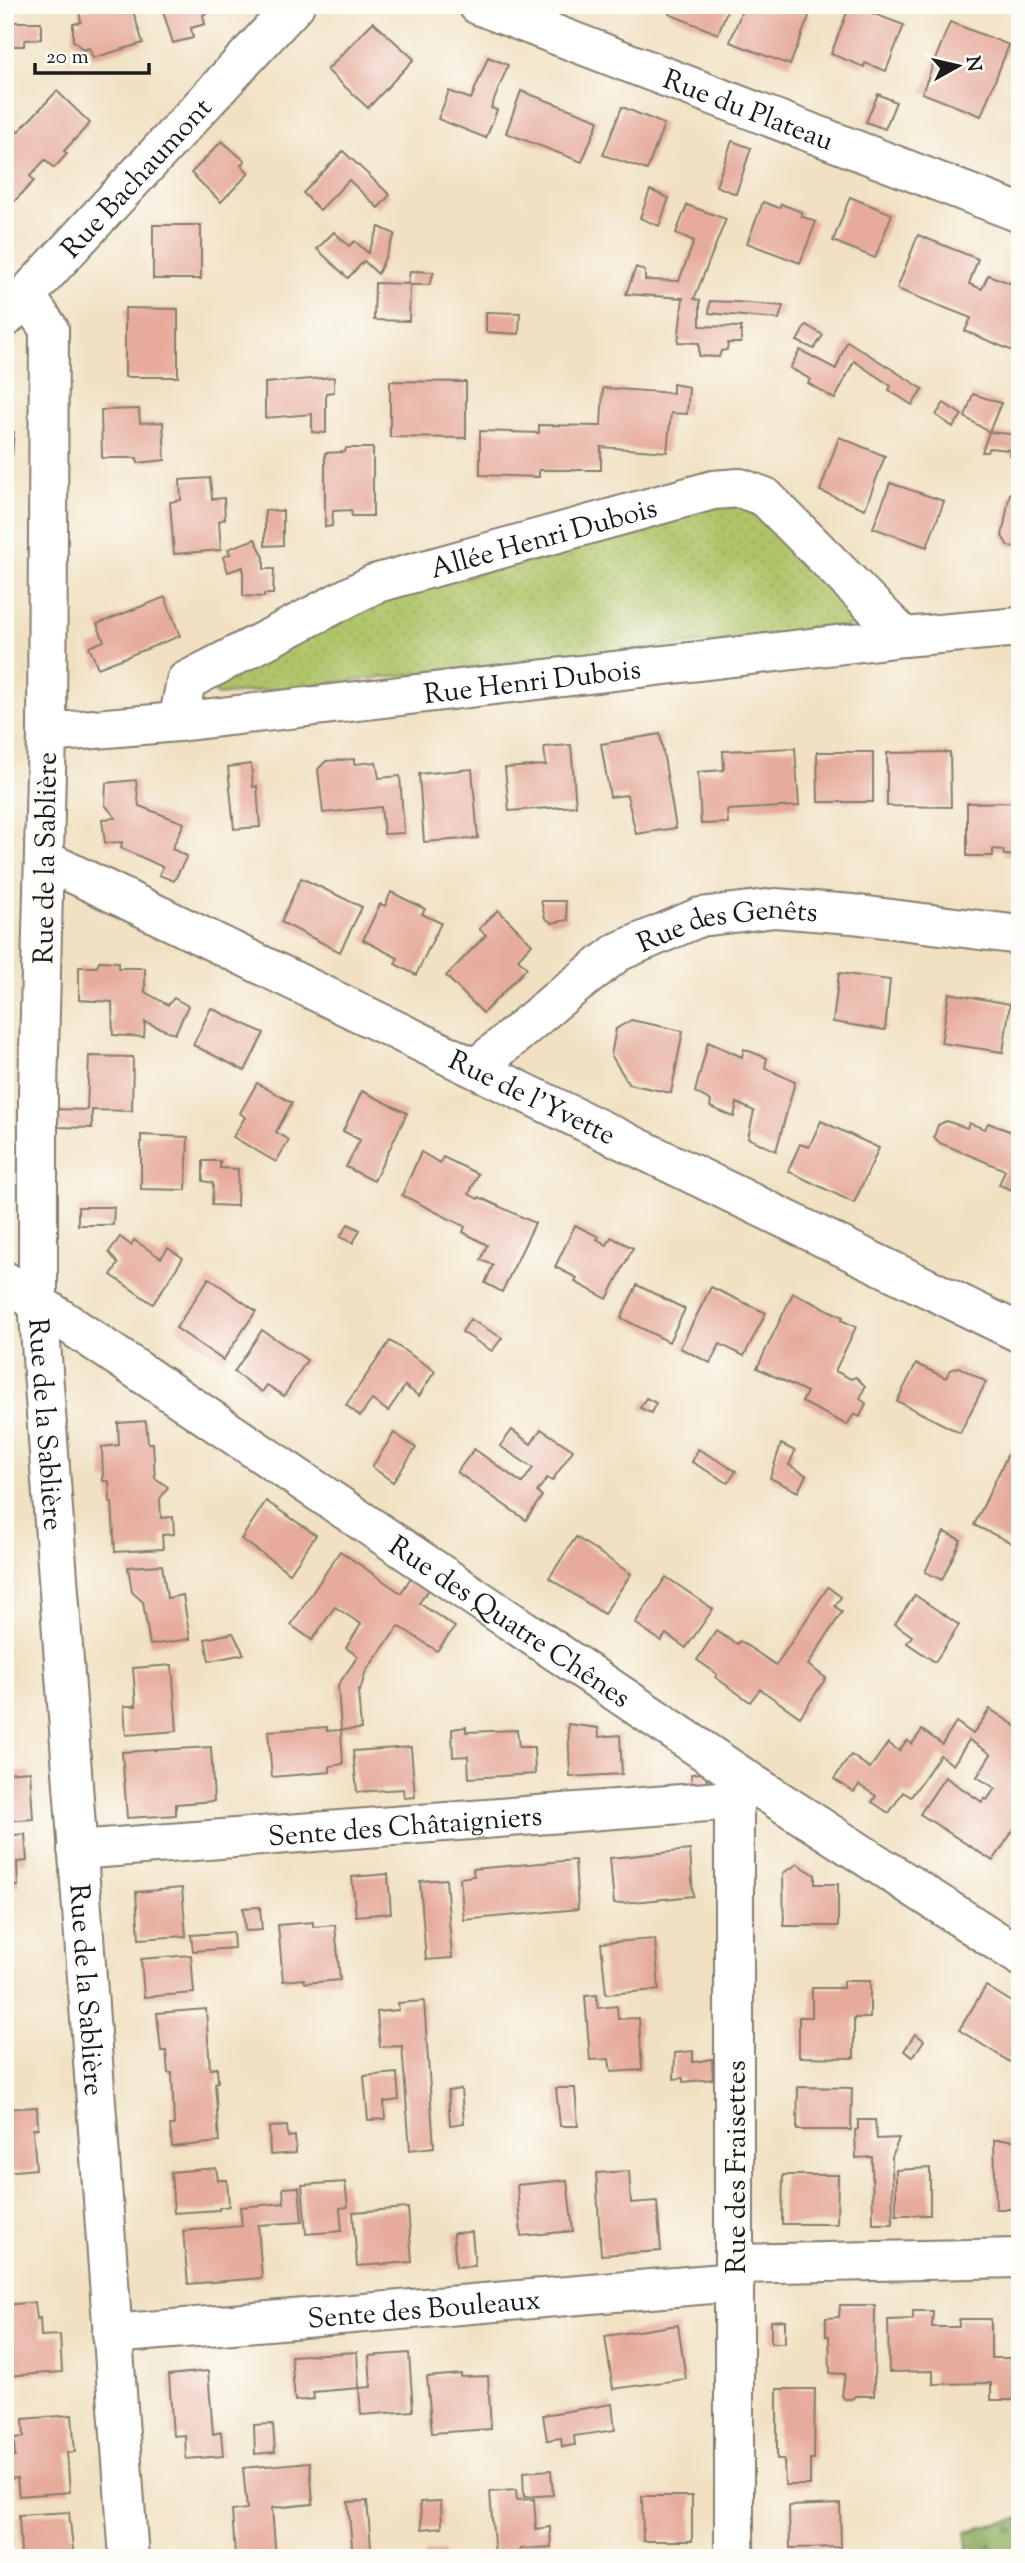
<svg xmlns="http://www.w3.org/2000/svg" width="1025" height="2563" font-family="'Sorts Mill Goudy',serif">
<defs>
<pattern id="green-dots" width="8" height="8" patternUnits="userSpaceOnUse" patternTransform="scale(1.75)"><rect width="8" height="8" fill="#aec468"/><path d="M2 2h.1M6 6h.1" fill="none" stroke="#95a85a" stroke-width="1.8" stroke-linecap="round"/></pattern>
<pattern id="forest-firs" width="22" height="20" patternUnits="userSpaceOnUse" patternTransform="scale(1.75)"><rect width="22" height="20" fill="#8aaa5c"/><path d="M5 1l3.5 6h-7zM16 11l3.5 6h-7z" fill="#708a4b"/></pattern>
</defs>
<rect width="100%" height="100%" fill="#fdfcf7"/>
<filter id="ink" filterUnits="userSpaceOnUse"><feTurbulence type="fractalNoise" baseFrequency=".0143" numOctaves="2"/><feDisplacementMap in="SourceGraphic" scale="14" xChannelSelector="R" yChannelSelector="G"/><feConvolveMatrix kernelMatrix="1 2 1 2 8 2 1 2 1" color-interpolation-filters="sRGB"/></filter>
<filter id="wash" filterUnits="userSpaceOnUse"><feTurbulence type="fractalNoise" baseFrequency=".00686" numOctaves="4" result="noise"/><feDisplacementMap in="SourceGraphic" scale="28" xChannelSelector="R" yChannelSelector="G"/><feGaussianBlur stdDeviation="1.57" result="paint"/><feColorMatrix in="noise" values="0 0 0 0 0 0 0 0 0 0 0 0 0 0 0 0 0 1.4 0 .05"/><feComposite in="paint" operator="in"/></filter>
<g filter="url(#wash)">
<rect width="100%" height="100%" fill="#f1e1c2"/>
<!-- green -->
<polygon fill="url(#green-dots)" stroke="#657042" stroke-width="2" points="747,505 857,614 853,625 842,628 218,695 214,691 217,681 367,606 707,506"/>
<!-- forest -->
<polygon fill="url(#forest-firs)" stroke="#53633c" stroke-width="2" points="1020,2518 1020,2558 969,2558 966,2531"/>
<g id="blocks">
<!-- building -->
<g fill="#e6ab9b">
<polygon points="100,5 131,5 143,43 93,58 89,48 83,50 73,40 73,24 81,22 79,12"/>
<polygon points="161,5 204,5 206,13 203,15 205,24 191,28 193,38 173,43"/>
<polygon points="672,5 729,5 718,34 669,14"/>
<polygon points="744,5 784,5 809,16 790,65 730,42"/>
<polygon points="850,5 904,25 886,71 865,63 864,67 831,54"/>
<polygon points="5,22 41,22 41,39 25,40 24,46 5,46"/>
<polygon points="373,22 414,59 368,108 327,70"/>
<polygon points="950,22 1009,45 981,116 922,93"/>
<polygon points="488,57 508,65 491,108 497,110 486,138 438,119 449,91 471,99"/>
<polygon points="57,91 90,123 64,151 67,154 54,168 45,160 30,176 34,181 5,211 5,129 10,124 18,132"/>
<polygon points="521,91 599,120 582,162 506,133"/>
<polygon points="878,94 896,102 885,129 866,122"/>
<polygon points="622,107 664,124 647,170 603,155"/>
<polygon points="222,141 245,161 241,165 249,173 221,202 191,173"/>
<polygon points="732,141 751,148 736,194 716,186"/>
<polygon points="343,151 390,195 378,208 349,180 320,210 303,193"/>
<polygon points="650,190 669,198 659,226 640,218"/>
<polygon points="850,197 892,214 875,258 833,241"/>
<polygon points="763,202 779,208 781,204 802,212 801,216 816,222 800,263 747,243"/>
<polygon points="687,205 726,219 694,299 700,300 700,326 741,327 741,343 728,343 727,350 721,351 719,357 699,356 699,343 678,342 683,298 626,294 636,267 645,271 645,280 679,281 694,241 676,233"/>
<rect x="153" y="225" width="48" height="54"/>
<polygon points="379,227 395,234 378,274 364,261 348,278 317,249 334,232 349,246 355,241 368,253"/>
<polygon points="918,235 978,259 969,284 982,289 988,275 1018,286 1020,281 1020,354 965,331 971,318 897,289"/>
<polygon points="410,271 434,272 429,285 410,285 409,321 374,320 375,283 408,284"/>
<polygon points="710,301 735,302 783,306 779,319 709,313"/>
<polygon points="125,308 178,309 178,377 125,377"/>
<polygon points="486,312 520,313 519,334 486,332"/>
<polygon points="806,325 823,335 814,349 797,341"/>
<polygon points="847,341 923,389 912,405 889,390 891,386 854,361 835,399 808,383 810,379 790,368 800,350 836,369"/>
<polygon points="334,377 334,392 326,393 326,433 312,432 312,414 265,418 265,383"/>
<polygon points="390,381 466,382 466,438 390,437"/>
<polygon points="673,384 689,387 687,414 671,413 667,452 601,447 601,470 539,470 539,477 480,475 480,431 539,433 539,425 601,426 603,388 673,393"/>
<polygon points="5,393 10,393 9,431 14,432 12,457 5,457"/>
<polygon points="973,394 1001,403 989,432 965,417"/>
<polygon points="944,403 962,415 953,427 936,415"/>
<polygon points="139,409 140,423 163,422 165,460 138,463 137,458 102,458 101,410"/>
<polygon points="989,432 1020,435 1020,456 1010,455 1009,450 989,448 987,452 982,452"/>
<polygon points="839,437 885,456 865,509 820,491"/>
<polygon points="346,448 373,448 373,516 352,516 351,510 333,511 332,526 325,527 325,453 345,452"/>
<polygon points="210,478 212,499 224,498 225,519 219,521 221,550 174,554 170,502 181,500 180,480"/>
<polygon points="890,483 944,501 927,547 873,528"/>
<polygon points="1010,493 1020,494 1020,548 1008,546 1002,536"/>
<polygon points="265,510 283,511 283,545 265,546"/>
<polygon points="255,539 264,557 264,569 274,569 273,594 264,594 264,597 243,596 243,567 228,572 223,557 230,554 228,549"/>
<polygon points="165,597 180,636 98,668 89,647 104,641 97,624"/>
<polygon points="660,734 676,828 636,834 627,795 610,797 601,744"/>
<polygon points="571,745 576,806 509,811 505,768 546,765 544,747"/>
<polygon points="795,748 799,806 727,810 728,823 701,824 698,772 724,770 723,751"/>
<polygon points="817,752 873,752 873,802 818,802"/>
<polygon points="950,752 951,807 887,806 887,753"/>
<polygon points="354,759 354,764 376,762 379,778 400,776 404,833 384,834 381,807 323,813 318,769 326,761"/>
<polygon points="251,764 253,787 257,786 260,827 234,829 228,767"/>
<polygon points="472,769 478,838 424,842 419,774"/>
<polygon points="136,780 139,806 184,823 172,849 187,856 174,881 159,875 163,867 121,848 122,842 105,843 102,819 116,818 105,805 106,783"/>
<polygon points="1020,802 1020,856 1004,855 1003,850 993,849 993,856 967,856 967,803"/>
<polygon points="301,878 362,907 340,952 281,922"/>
<polygon points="391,892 425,909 422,914 441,923 416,975 395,964 398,958 363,940 380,904 385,906"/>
<polygon points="541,901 565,901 568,920 552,923 545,918"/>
<polygon points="498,910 532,944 518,959 527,968 483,1013 446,976 486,935 479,929"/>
<polygon points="99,961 118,962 118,968 145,968 145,992 168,1005 174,998 188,1006 175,1034 145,1022 144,1037 113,1035 112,1002 79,1000 79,967 97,967"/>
<polygon points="839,973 890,980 885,1030 833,1022"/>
<polygon points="949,993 1010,1004 1003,1052 941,1043"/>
<polygon points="211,1008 264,1033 245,1071 193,1045"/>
<polygon points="631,1020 683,1031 671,1093 629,1084 611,1055 616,1029"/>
<polygon points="708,1042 742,1057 744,1049 767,1058 765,1068 795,1082 776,1151 748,1138 754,1111 737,1103 734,1117 710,1107 711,1101 695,1092"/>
<polygon points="89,1056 133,1057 132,1111 92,1110 92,1128 58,1127 58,1109 87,1110"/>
<polygon points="257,1083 292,1103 276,1132 289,1140 276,1162 233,1137 245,1117 240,1113"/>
<polygon points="362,1091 407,1113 374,1181 346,1167 360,1140 343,1131"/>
<polygon points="821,1121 879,1148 854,1203 788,1171 800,1144 809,1147"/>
<polygon points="946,1121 967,1128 969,1123 985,1129 988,1123 1020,1135 1020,1193 999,1185 1005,1170 940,1143 934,1137 938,1125"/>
<polygon points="141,1135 188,1137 186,1190 141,1189"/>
<polygon points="421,1152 440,1163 443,1157 478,1174 469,1194 478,1199 479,1197 535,1223 502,1292 485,1283 493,1265 481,1260 487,1245 463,1232 465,1227 462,1225 402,1195"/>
<polygon points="203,1161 220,1161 220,1168 238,1169 237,1206 212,1205 213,1183 203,1181"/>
<polygon points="78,1207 114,1207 113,1225 78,1225"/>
<polygon points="348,1224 360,1230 353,1243 340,1237"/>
<polygon points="575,1225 599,1237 597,1239 607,1245 611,1237 633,1248 607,1299 575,1282 577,1278 555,1267"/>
<polygon points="120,1237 131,1245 134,1240 161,1258 168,1248 183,1258 153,1304 111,1275 118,1264 109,1252"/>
<polygon points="209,1278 256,1311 223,1360 176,1328"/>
<polygon points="637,1285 685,1309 669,1342 621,1318"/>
<polygon points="711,1287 766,1313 744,1356 720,1344 710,1363 680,1348"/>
<polygon points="793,1293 843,1317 841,1320 856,1327 835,1371 851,1379 856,1377 865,1386 860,1399 866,1403 860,1417 854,1414 847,1425 802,1402 807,1392 757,1368"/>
<polygon points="470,1319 502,1338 492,1351 462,1332"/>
<polygon points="262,1330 307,1360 284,1396 267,1385 262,1392 234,1372"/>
<polygon points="390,1341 435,1371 419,1396 405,1386 388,1411 372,1400 360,1416 346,1405"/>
<polygon points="916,1364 946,1378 950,1370 959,1367 986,1382 960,1433 897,1401"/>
<polygon points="646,1398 656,1403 651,1413 640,1408"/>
<polygon points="146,1421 148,1443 153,1443 155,1478 168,1487 160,1499 161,1518 173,1517 174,1534 162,1535 163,1549 115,1552 112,1502 110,1502 109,1481 103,1481 102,1447 119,1445 118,1423"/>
<polygon points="541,1429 573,1450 552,1481 547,1478 537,1492 542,1496 526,1520 457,1472 474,1449 522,1483 533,1468 500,1446 512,1430 531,1444"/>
<polygon points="1020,1429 1020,1547 974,1525"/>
<polygon points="394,1433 416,1448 393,1482 372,1467"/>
<polygon points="781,1444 795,1451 789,1465 806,1475 798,1492 770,1478"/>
<polygon points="698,1449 736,1471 728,1483 692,1462"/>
<polygon points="266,1501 316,1535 290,1573 241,1539"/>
<polygon points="944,1532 961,1540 942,1580 925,1572"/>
<polygon points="576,1537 631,1574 604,1614 549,1578"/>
<polygon points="340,1551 401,1593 414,1573 432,1585 419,1603 455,1627 437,1651 399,1626 366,1671 360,1691 358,1690 361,1729 341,1730 343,1764 330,1766 330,1772 272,1777 268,1731 327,1727 327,1731 341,1730 338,1685 358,1656 346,1648 361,1624 335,1607 312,1640 291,1625"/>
<polygon points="5,1554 7,1554 11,1605 5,1605"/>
<polygon points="162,1565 167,1598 183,1595 190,1639 150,1645 143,1602 132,1592 128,1567"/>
<polygon points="666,1577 713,1609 686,1648 666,1634 661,1641 635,1623"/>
<polygon points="828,1587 841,1597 835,1606 842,1612 808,1665 826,1678 800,1717 760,1689 750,1702 715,1677 717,1674 697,1660 716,1631 737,1644 740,1641 776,1665"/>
<polygon points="915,1595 959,1625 935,1662 907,1643 912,1636 895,1624"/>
<polygon points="233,1633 244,1654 209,1661 205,1639"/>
<polygon points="172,1665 177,1731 126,1735 124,1706 136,1706 133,1668"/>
<polygon points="990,1709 1020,1729 1020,1820 993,1861 920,1814 945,1777 982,1802 984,1798 987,1800 995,1788 977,1777 991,1754 969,1740 953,1765 940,1755 911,1797 903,1792 889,1813 872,1802 876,1796 859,1785 854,1792 834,1779 851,1755 870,1768 888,1743 899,1751 907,1740 912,1744 922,1730 942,1744 956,1722 973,1734"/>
<polygon points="568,1724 598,1728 599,1737 620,1735 622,1774 570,1777"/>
<polygon points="466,1727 466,1732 517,1730 519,1747 534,1747 535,1774 469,1778 468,1756 453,1757 452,1729"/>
<polygon points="211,1747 214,1801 176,1804 176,1815 127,1818 122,1752"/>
<polygon points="411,1747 415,1797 404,1798 403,1789 357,1792 353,1751"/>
<polygon points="30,1771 33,1819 5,1821 5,1773"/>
<polygon points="706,1773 707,1784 692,1785 691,1774"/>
<polygon points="25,1834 27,1861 17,1862 18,1886 5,1887 5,1836"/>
<polygon points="690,1850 693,1896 614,1904 610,1858"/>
<polygon points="575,1860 578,1909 464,1920 460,1878 474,1876 473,1869"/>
<polygon points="798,1864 815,1875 815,1884 838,1884 838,1926 784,1926 783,1873"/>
<polygon points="388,1874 391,1913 356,1916 352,1877"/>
<polygon points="446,1879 452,1958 426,1960 420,1881"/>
<polygon points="182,1888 186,1936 139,1939 136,1892"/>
<polygon points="260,1907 262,1930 245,1931 243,1908"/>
<polygon points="313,1922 313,1927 335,1925 340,1980 305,1983 304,1979 283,1981 278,1925"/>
<polygon points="233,1932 234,1948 193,1951 191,1935"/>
<polygon points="655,1939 659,1990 606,1994 601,1943"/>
<polygon points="191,1955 194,1993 144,1997 141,1959"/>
<polygon points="5,1959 7,1959 11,2010 5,2010"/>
<polygon points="843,1981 870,1981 870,2018 854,2018 854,2058 799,2057 799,2017 812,2017 812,1988 843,1988"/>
<polygon points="986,1986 1020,2007 1020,2057 1015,2065 959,2030"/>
<polygon points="597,1995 598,2008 617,2006 618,2019 639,2018 642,2070 611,2072 609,2059 590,2060 585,1996"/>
<polygon points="424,2001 434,2147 410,2150 402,2046 380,2047 377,2012 399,2010 398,2003"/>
<polygon points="206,2009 210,2069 217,2068 218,2082 215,2083 219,2142 172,2147 170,2125 174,2125 172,2073 168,2073 166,2051 161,2051 157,2013"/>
<polygon points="915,2034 924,2040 913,2057 904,2051"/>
<polygon points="693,2051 693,2062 712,2059 713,2079 683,2082 683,2078 674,2079 675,2053"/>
<polygon points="397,2073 399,2100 384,2102 385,2119 368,2120 364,2076"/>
<polygon points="798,2087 852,2088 851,2130 797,2130"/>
<polygon points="556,2088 575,2088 578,2126 560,2126"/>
<polygon points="461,2089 464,2123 450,2125 448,2091"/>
<polygon points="37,2107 38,2128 33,2129 36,2169 5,2172 5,2109"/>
<polygon points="858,2120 875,2120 877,2139 899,2138 892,2157 893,2224 873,2224 872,2157 856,2158 855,2130 858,2129"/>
<polygon points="287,2126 288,2137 295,2136 296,2153 270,2155 269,2127"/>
<polygon points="994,2140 1020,2140 1020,2209 996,2209"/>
<polygon points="216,2168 218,2180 227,2180 229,2206 219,2208 219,2210 174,2213 171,2172"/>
<polygon points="930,2168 930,2215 896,2215 896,2170"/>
<polygon points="629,2171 631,2203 657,2201 661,2251 601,2255 596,2173"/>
<polygon points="783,2175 838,2175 837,2224 782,2224"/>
<polygon points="567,2180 573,2231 521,2236 517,2185"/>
<polygon points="345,2182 348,2207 340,2208 342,2231 306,2234 302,2185"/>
<polygon points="299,2187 302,2222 258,2225 262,2278 188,2284 183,2231 242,2226 240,2207 284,2203 283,2188"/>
<polygon points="408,2208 412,2262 357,2266 353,2212"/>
<polygon points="472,2232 475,2266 456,2267 453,2233"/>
<polygon points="35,2302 37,2319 40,2318 41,2336 60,2335 62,2372 5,2376 5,2305"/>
<polygon points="840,2305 875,2305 874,2396 855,2396 852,2399 845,2399 842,2396 845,2374 830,2373 829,2336 826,2336 826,2318 839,2317"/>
<polygon points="913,2311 933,2311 932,2327 959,2327 959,2319 991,2319 991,2358 1020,2358 1020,2400 991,2400 991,2383 933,2384 933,2371 889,2372 888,2320 913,2319"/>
<polygon points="785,2320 785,2343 771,2343 771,2321"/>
<polygon points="678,2325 686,2379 613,2389 605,2336"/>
<polygon points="357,2352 359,2388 313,2392 314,2399 295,2401 291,2356"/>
<polygon points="409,2353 413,2411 361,2415 359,2388 371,2387 369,2356"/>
<polygon points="208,2371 213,2434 221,2432 223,2456 186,2459 185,2435 173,2436 169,2375"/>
<polygon points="461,2374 461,2377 488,2376 491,2429 432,2433 427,2377"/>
<polygon points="777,2389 815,2389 814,2459 810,2459 810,2485 785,2485 784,2459 777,2459"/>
<polygon points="612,2404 615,2430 574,2436 575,2445 562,2447 561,2438 547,2440 543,2415"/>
<polygon points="72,2415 75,2452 67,2453 70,2492 19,2496 17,2478 9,2479 8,2458 15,2457 14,2438 24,2437 23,2419"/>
<polygon points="273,2424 275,2452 255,2454 254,2425"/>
<polygon points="310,2462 313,2504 272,2508 276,2558 229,2558 235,2555 232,2511 247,2509 243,2468"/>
<polygon points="551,2470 553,2495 524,2497 523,2472"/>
<polygon points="516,2490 517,2500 534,2499 536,2529 550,2527 551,2547 520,2549 521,2558 495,2558 490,2492"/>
<polygon points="642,2496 692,2496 692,2541 643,2541"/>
<polygon points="367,2501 372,2558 353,2558 348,2502"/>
<polygon points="441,2501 442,2527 422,2529 420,2502"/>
<polygon points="840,2504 841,2547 790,2548 789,2506"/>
<polygon points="69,2512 74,2558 7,2558 6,2556 21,2555 19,2515"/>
<polygon points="444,2551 445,2558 425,2558 424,2552"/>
</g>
</g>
</g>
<g filter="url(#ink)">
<use href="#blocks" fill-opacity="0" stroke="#867e6f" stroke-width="2"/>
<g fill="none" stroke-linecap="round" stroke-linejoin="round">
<!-- minor casing -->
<g stroke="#867e6f" stroke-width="42">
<g id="minor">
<path id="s1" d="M478 5 1020 213"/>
<path id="s2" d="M26 296 49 329 47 733 38 1091V1302L129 2558"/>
<path id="s3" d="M5 318 295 5"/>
<path id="s4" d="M178 722 186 681 374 584 713 490 740 488 765 497 904 637"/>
<path id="s5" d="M47 733 178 722 904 637 1020 627"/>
<path id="s6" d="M45 860 1020 1333"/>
<path id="s7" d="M476 1068 558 999 618 952 700 917 775 908 852 914 1020 935"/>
<path id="s8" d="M5 1281 747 1780 1020 1956"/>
<path id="s9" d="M77 1850 734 1800"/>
<polyline points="735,2264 1020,2258"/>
<path id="s10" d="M112 2334 735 2282"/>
<polyline points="734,2558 734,1800 747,1780"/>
</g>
</g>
<!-- minor -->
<use href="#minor" stroke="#fff" stroke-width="38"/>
</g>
</g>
<g text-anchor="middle" stroke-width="7" stroke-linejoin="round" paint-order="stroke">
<!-- street labels -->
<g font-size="28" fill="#1c1c1c" stroke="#fdfcf7">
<text dy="10" stroke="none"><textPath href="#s1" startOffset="290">Rue du Plateau</textPath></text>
<text dy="10" stroke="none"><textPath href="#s3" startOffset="192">Rue Bachaumont</textPath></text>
<text dy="10" stroke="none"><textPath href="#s4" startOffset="429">Allée Henri Dubois</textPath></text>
<text dy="10" stroke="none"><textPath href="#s5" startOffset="488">Rue Henri Dubois</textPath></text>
<text transform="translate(44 858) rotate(-89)" y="10">Rue de la Sablière</text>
<text dy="10" stroke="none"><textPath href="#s7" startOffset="298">Rue des Genêts</textPath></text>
<text dy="10" stroke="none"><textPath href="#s6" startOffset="542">Rue de l'Yvette</textPath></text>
<text dy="10" stroke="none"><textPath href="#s2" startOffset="1136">Rue de la Sablière</textPath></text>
<text dy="10" stroke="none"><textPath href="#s8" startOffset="609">Rue des Quatre Chênes</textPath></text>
<text dy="10" stroke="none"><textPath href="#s9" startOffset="329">Sente des Châtaigniers</textPath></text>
<text dy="10" stroke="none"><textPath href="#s2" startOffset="1703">Rue de la Sablière</textPath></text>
<text transform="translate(735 2167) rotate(-90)" y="10">Rue des Fraisettes</text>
<text dy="10" stroke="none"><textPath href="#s10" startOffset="313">Sente des Bouleaux</textPath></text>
</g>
</g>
<!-- margin -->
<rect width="1025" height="2563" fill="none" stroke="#fdfcf7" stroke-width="28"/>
<!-- north arrow -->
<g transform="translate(958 66) rotate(82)" stroke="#fdfcf7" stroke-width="5" paint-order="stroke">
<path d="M0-5L12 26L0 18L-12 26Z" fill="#1c1c1c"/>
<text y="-10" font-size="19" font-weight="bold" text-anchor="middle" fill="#1c1c1c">N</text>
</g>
<!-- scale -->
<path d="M35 63v10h114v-10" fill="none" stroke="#1c1c1c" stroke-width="3.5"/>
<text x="46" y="63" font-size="21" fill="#1c1c1c" stroke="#fdfcf7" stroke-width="5" paint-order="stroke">20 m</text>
</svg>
